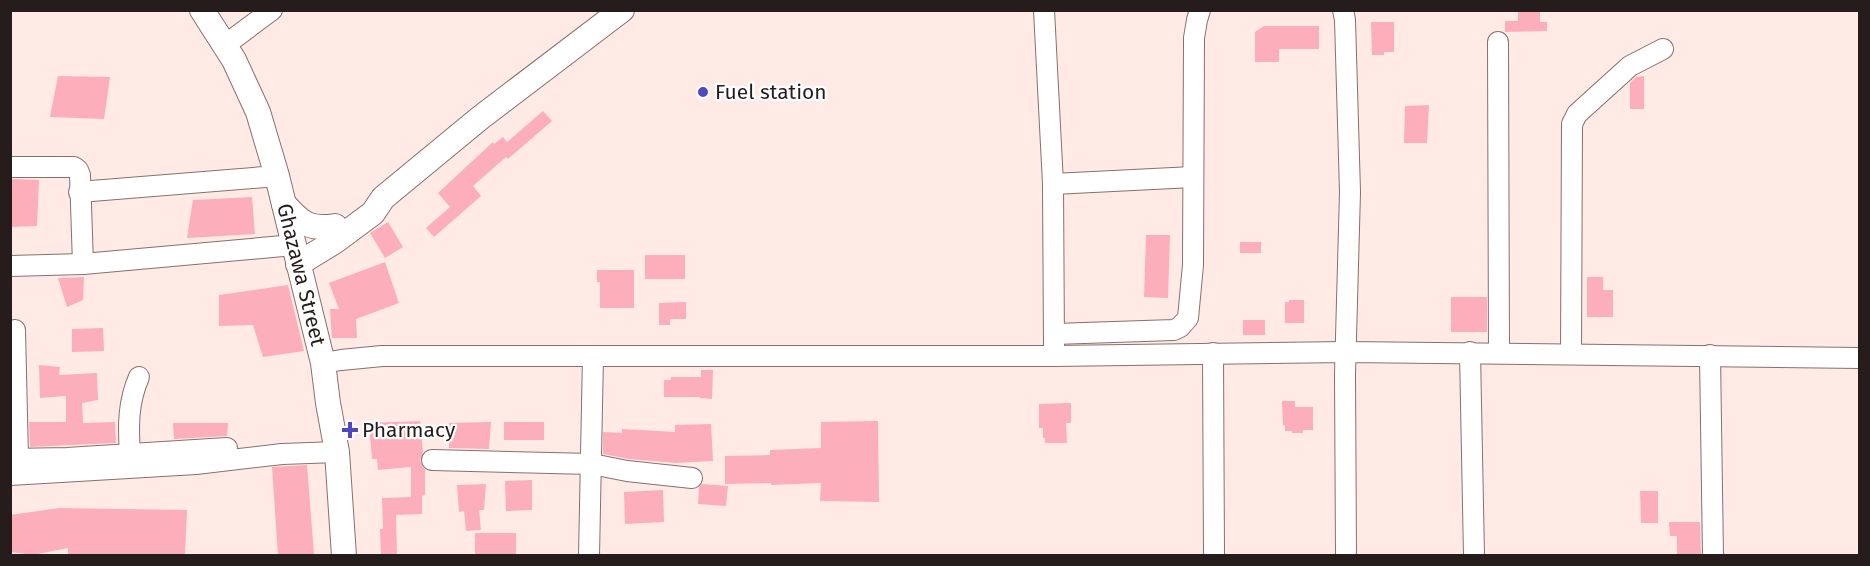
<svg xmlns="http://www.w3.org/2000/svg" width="1870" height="566" font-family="'Fira Sans',sans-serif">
<rect width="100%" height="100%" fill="#ffeae6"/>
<!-- building -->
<g fill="#fdaebb">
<polygon points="1518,10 1540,10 1540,22 1547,22 1547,31 1505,32 1505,21 1518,21"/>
<polygon points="1371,22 1394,22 1394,52 1384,52 1384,55 1372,55"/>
<polygon points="1264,26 1319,26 1319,49 1279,49 1279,62 1255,62 1255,32"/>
<polygon points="58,76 110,77 104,119 50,117"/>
<polygon points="1644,76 1644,109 1630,109 1630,83 1636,77"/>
<polygon points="1429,105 1427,143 1404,143 1405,106"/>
<polygon points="543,111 552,121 508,159 506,157 473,186 481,196 434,237 426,228 450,207 438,193 493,142 494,144 503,137 507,142"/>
<polygon points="10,179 39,180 37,226 10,227"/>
<polygon points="252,197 255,234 187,238 193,200"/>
<polygon points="388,222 403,247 385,258 370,233"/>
<polygon points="1146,235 1170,235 1168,298 1144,297"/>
<rect x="1240" y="242" width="21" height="11"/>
<rect x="645" y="255" width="40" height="24"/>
<polygon points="385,262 399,303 356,319 357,338 332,338 330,309 339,309 329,283"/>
<polygon points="597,270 634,270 634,308 600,308 600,282 597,282"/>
<polygon points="84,277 83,300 67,307 58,278"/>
<polygon points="1587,277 1603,277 1603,290 1613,290 1613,317 1587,317"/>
<polygon points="288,285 304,351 263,357 253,325 219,326 219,295"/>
<rect x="1451" y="297" width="36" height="35"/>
<polygon points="1289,300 1304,300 1304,323 1285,323 1285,302 1289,302"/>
<polygon points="686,302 686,319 670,319 670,325 659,325 659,303"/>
<rect x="1243" y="320" width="22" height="15"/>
<polygon points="103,328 104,351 72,352 72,329"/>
<polygon points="39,365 60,367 59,375 97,373 98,400 82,403 83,423 115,422 116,443 30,447 29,422 66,422 66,396 40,398"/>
<polygon points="701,370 713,370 712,399 700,398 700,397 664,397 664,380 671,380 671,377 701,377"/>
<polygon points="1282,401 1295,401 1295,407 1313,407 1313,430 1303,430 1303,433 1292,433 1292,431 1285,431 1285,425 1283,425"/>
<polygon points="1071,403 1071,423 1066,423 1067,443 1045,443 1045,438 1043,438 1043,428 1039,428 1039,404"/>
<polygon points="420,421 423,453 420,460 425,470 425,495 422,496 422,514 396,515 397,555 381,555 380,529 383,529 382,498 411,497 411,467 378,470 377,459 372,459 369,423"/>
<polygon points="878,421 879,502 820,501 821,483 771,485 771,483 725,484 725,456 770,455 770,450 821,448 821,422"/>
<polygon points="491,422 489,449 449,448 449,423"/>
<rect x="504" y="422" width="40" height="18"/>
<polygon points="173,423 228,423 227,436 174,439"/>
<polygon points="711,424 713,461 676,463 629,459 603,454 603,432 622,433 622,429 675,432 675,425"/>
<polygon points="307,465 314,555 278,555 272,467"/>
<polygon points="532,480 532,510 506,511 505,481"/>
<polygon points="486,484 484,510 479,510 481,530 466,531 464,511 459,512 457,485"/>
<polygon points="702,484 728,486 726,506 698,504 699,487"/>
<polygon points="663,490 664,522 625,524 624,492"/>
<polygon points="1640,491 1658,491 1658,523 1641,523"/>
<polygon points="59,508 187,510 185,555 68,554 68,548 33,555 11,552 10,515"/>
<polygon points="1669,522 1700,522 1701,555 1677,555 1677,536 1670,536"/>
<rect x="475" y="533" width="41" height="22"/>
</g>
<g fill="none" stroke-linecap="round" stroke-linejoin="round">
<!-- minor casing -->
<g stroke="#87706c" stroke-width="22">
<g id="minor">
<polyline points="1044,10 1053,184 1054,347"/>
<polyline points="1343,10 1345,20 1350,192 1345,374 1346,556"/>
<polyline points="1498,42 1499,353"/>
<polyline points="225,45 272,10"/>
<polyline points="10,167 74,167 78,170 80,175 83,264"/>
<polyline points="1053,184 1193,177"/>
<polyline points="79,192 277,176"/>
<polyline points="10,266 83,264 294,245"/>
<polyline points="15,330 18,458"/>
<polyline points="1054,334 1174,330 1180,327 1188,318 1193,265 1194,38 1197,20 1200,10"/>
<polyline points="1470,352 1474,556"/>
<polyline points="1213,353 1214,556"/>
<polyline points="1571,354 1572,124 1577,114 1630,66 1663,49"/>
<polyline points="1710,355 1713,556"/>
<polyline points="323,363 341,360 382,356 1054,356 1346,352 1860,358"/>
<path d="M130 453C128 426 128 402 139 377"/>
<polyline points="10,459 67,458 227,448"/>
<polyline points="432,460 592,464 627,471 692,478"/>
<polyline points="10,475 196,464 282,454 337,452"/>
<polyline points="589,556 593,356"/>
</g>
</g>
<!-- major casing -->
<g stroke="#87706c" stroke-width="26">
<g id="major">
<path id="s1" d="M202 10 234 60 258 112 277 176 323 363 328 403 337 452 344 556"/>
<path d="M284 204C301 223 309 230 335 226"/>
<polyline points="298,264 334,242 373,213 383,198 480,118 622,10"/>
</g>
</g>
<!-- minor -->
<use href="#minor" stroke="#fff" stroke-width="20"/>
<!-- major -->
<use href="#major" stroke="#fff" stroke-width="24"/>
</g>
<!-- markers -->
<g fill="#4f48bf" stroke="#fff" stroke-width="2">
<circle cx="703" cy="92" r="6"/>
<path d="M347 421h6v6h6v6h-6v6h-6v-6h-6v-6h6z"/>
</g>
<g text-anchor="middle" stroke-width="4.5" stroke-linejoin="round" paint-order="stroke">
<!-- poi labels -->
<g font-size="21" fill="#251c1b" stroke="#fff" text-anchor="start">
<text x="715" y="99">Fuel station</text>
<text x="362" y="437">Pharmacy</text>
</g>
<!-- street labels -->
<g font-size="21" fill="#251c1b" stroke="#fff">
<text dy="7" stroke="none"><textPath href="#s1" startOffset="285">Ghazawa Street</textPath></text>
</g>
</g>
<!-- border -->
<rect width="1870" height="566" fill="none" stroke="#251c1b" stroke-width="24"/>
</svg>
